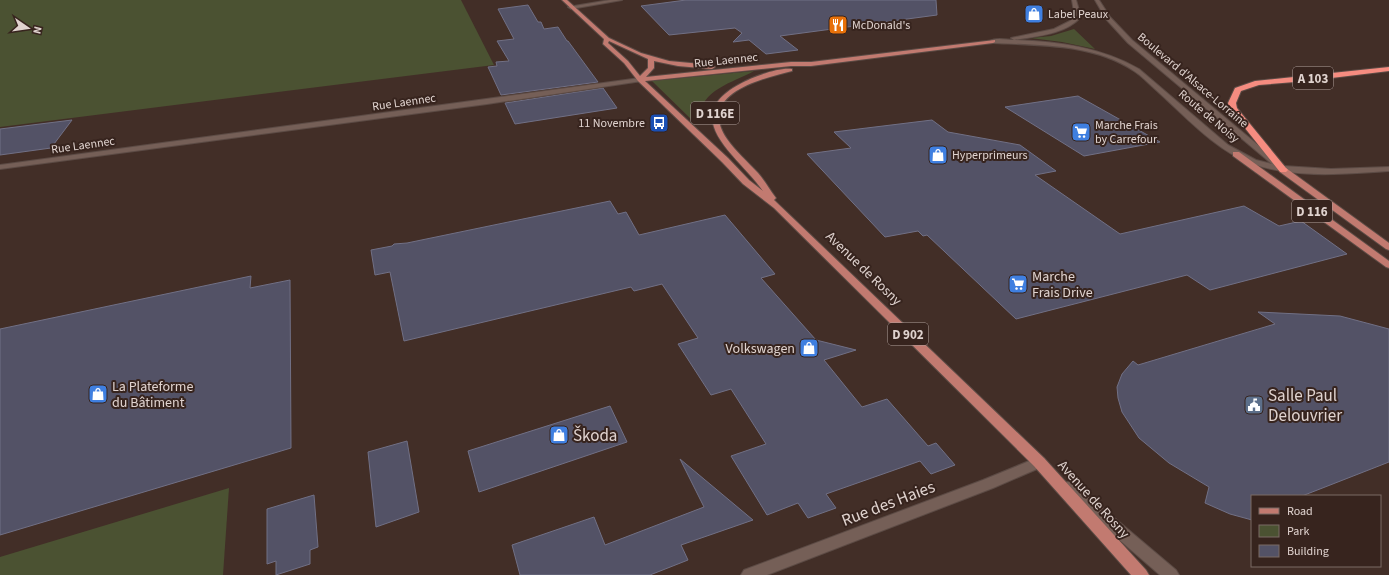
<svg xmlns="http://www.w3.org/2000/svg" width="1389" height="575" font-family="'Source Sans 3',sans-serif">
<rect width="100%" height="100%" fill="#422e27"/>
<!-- green -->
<g fill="#4b5232">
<polygon points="0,0 461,0 494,65 0,127"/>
<polygon points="1074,29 1095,49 1062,42 1030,38 1051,36"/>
<path d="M754 71C733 83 700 89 699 120L694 122 652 81Z"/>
<polygon points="229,488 223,575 0,575 0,557"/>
</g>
<!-- building -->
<g fill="#535266" stroke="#717085">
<polygon points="686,0 936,0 937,15 780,36 798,50 766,54 749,40 733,42 742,33 735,28 669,35 641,6"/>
<polygon points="528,5 538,22 541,22 544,29 558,27 567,41 568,41 598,82 501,95 488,67 497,66 496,62 509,61 497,41 514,39 498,9"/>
<polygon points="603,88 617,108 515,124 505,103"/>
<polygon points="1078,96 1160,142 1084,156 1005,107"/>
<polygon points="72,120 51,148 0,155 0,129"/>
<polygon points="932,120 948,132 1020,145 1056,171 1035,175 1120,234 1244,206 1279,226 1301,221 1347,254 1210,290 1187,275 1016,319 927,235 923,236 918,231 885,237 807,154 851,148 834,132"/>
<polygon points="610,201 618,214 626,212 639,235 725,215 775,274 761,278 816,340 856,350 824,360 862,407 887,399 928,446 936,443 955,465 931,474 920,461 826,494 836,508 808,518 798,503 767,515 731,456 766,444 731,389 711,395 678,344 698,338 662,284 634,291 631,287 404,341 390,272 375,275 371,250 392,246 394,244 407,243"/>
<polygon points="251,276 250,288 290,280 291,448 0,535 0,329"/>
<polygon points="1258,312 1340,316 1389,329 1389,462 1302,496 1252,496 1252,520 1230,514 1205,503 1209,487 1169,463 1139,438 1122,412 1118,398 1117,387 1122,374 1133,361 1138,365 1275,324"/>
<polygon points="610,406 627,442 479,492 468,451"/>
<polygon points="407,441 419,512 376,527 368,452"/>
<polygon points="680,459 753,520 681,545 688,560 650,575 520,575 512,545 594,517 605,545 704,507"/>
<polygon points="314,495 318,547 310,550 310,564 276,575 276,561 267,564 267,509"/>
</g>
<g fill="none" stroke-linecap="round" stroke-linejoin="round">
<!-- street casing -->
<g stroke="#5c4b45" stroke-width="2">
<g id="street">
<polygon points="610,0 622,0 571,9 568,7"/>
<polygon points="1039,457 1044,458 1046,462 1044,466 993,488 767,575 741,575 744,570 983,480"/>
</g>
</g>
<!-- secondary casing -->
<g stroke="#5c4b45" stroke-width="2">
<g id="secondary">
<path d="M1072 0H1076L1081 17C1064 35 1037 36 1014 40L1011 38 1054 29 1070 21 1075 17Z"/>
<path d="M1095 0H1099L1110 17 1132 40 1283 166 1331 169 1389 167V171C1344 174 1294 179 1250 163 1214 149 1184 115 1155 89 1148 83 1142 76 1134 71 1094 44 1040 45 993 43L990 41C996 37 1007 40 1014 40 1059 42 1100 47 1139 69L1228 145 1256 160 1272 164 1128 43 1106 19Z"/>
<polygon points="640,78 643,80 642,81 487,104 0,169 0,165"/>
<polygon points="1068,482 1073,483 1176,570 1179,575 1160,575 1063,491 1061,487 1063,483"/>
</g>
</g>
<!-- primary casing -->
<g stroke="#5c4b45" stroke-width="2">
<g id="primary">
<path d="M562 0H567L609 38 641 53 669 61 712 65 715 67 712 69 678 66 654 61V68L646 77 791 62H811L995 40V42L993 43 811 66H791L645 81 728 158 749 180 763 191C740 157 676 118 740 84 752 77 779 67 792 69V71C761 79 696 94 727 139 736 152 748 162 758 173 765 181 770 190 776 198L774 200 1044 458 1146 570 1149 575H1131L1034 466 774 208 743 184 722 162 638 81 624 63 603 44 604 39ZM609 41 648 59V68L640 76 628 61 608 43Z"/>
<polygon points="1233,152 1239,152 1389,261 1389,268 1386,267 1233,156"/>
<polygon points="1280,168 1286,168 1389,243 1389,250 1386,249 1280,172"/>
</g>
</g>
<!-- highway casing -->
<g stroke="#5c4b45" stroke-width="2">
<polygon id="highway" points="1389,67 1389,71 1307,81 1259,85 1241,91 1236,103 1237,108 1286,168 1288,170 1286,172 1280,172 1229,108 1228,103 1235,88 1255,81"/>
</g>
<!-- street -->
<use href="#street" fill="#755f57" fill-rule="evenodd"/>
<!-- secondary -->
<use href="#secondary" fill="#755f57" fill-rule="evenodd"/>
<!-- primary -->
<use href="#primary" fill="#c27a70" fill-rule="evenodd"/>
<!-- highway -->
<use href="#highway" fill="#f58c80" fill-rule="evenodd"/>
</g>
<!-- icons -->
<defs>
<g id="shop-square" transform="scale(1)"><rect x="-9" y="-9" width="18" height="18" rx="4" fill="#3f7fe0" stroke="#37241e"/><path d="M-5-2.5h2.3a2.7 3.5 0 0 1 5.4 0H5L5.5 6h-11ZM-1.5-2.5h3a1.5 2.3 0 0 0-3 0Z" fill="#fff"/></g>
<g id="restaurant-square" transform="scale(1)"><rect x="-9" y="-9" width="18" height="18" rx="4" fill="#e8710a" stroke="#37241e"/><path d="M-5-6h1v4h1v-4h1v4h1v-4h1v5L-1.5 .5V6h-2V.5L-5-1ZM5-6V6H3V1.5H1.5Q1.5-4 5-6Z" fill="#fff"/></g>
<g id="bus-square" transform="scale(1)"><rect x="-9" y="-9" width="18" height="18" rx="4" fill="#1a4fb4" stroke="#37241e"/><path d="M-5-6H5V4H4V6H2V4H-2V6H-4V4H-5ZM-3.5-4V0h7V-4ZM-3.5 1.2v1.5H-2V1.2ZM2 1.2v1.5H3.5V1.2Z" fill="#fff"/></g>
<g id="supermarket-square" transform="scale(1)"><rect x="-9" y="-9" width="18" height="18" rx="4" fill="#3f7fe0" stroke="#37241e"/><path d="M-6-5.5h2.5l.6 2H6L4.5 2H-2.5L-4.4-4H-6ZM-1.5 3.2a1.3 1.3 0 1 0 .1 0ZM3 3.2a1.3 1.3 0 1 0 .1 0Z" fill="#fff"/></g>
<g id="civic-square" transform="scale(1)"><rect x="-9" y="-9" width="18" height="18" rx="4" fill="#5c6f8a" stroke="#37241e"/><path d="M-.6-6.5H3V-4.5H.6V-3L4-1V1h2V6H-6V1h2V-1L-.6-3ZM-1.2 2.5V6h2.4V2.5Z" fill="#fff"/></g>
</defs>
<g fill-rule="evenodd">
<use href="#shop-square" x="1034" y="14"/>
<use href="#restaurant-square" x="838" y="25"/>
<use href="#bus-square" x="659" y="123"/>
<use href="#supermarket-square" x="1081" y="132"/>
<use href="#shop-square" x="938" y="155"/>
<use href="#supermarket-square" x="1018" y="284"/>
<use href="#shop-square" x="809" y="348"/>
<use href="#shop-square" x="98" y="394"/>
<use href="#civic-square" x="1254" y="405"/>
<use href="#shop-square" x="559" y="435"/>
</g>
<g text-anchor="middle" stroke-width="4" stroke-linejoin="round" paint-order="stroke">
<!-- far-poi labels -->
<g font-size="12" fill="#e0d3cf" stroke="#37241e" text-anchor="start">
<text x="1048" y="18">Label Peaux</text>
<text x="852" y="29">McDonald's</text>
<text x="645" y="127" text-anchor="end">11 Novembre</text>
<text x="1095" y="129">Marche Frais<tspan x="1095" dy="14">by Carrefour</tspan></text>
<text x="952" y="159">Hyperprimeurs</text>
</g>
<!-- far-street labels -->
<g font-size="12" fill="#e0d3cf" stroke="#37241e">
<text transform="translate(726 60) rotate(-6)" y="4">Rue Laennec</text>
<text transform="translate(1193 80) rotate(40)" y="4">Boulevard d'Alsace-Lorraine</text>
<text transform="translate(404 102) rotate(-8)" y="4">Rue Laennec</text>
<text transform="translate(1209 116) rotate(40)" y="4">Route de Noisy</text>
<text transform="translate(83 145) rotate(-8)" y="4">Rue Laennec</text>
</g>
<!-- shield labels -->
<g fill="#37241e" stroke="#ad9e9a" stroke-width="1">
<rect x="1293" y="67" width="40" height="22" rx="3"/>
<rect x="691" y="102" width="48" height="22" rx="3"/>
<rect x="1292" y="200" width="40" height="22" rx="3"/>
<rect x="888" y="323" width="40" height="22" rx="3"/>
</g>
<g font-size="13" font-weight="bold" fill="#e0d3cf">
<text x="1313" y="83">A 103</text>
<text x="715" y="118">D 116E</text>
<text x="1312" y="216">D 116</text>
<text x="908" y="339">D 902</text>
</g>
<!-- street labels -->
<g font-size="14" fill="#e0d3cf" stroke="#37241e">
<text transform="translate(864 268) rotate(44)" y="5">Avenue de Rosny</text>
<text transform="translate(1094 499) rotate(48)" y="5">Avenue de Rosny</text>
</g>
<!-- poi labels -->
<g font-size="14" fill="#e0d3cf" stroke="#37241e" text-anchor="start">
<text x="1032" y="281">Marche<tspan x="1032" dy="16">Frais Drive</tspan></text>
<text x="795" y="353" text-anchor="end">Volkswagen</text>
<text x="112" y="391">La Plateforme<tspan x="112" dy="16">du Bâtiment</tspan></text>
</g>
<!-- near-poi labels -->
<g font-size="17" fill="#e0d3cf" stroke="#37241e" text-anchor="start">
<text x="1268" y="401">Salle Paul<tspan x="1268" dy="20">Delouvrier</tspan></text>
<text x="573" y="441">Škoda</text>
</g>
<!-- near-street labels -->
<g font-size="17" fill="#e0d3cf" stroke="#37241e">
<text transform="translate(888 503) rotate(-21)" y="6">Rue des Haies</text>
</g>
</g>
<!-- legend -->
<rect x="1251" y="495" width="130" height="72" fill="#37241e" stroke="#7b6a65"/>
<rect x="1259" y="508" width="20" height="6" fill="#c27a70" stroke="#7b6a65"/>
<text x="1287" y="515" font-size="12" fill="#e0d3cf">Road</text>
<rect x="1259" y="525" width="20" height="12" fill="#4b5232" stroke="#7b6a65"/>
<text x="1287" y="535" font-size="12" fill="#e0d3cf">Park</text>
<rect x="1259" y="545" width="20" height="12" fill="#535266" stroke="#7b6a65"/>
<text x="1287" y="555" font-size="12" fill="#e0d3cf">Building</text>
<!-- north arrow -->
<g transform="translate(28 28) rotate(103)" stroke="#37241e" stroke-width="3" paint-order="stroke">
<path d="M0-3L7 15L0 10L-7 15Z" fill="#e0d3cf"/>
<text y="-6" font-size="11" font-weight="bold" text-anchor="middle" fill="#e0d3cf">N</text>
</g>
</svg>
